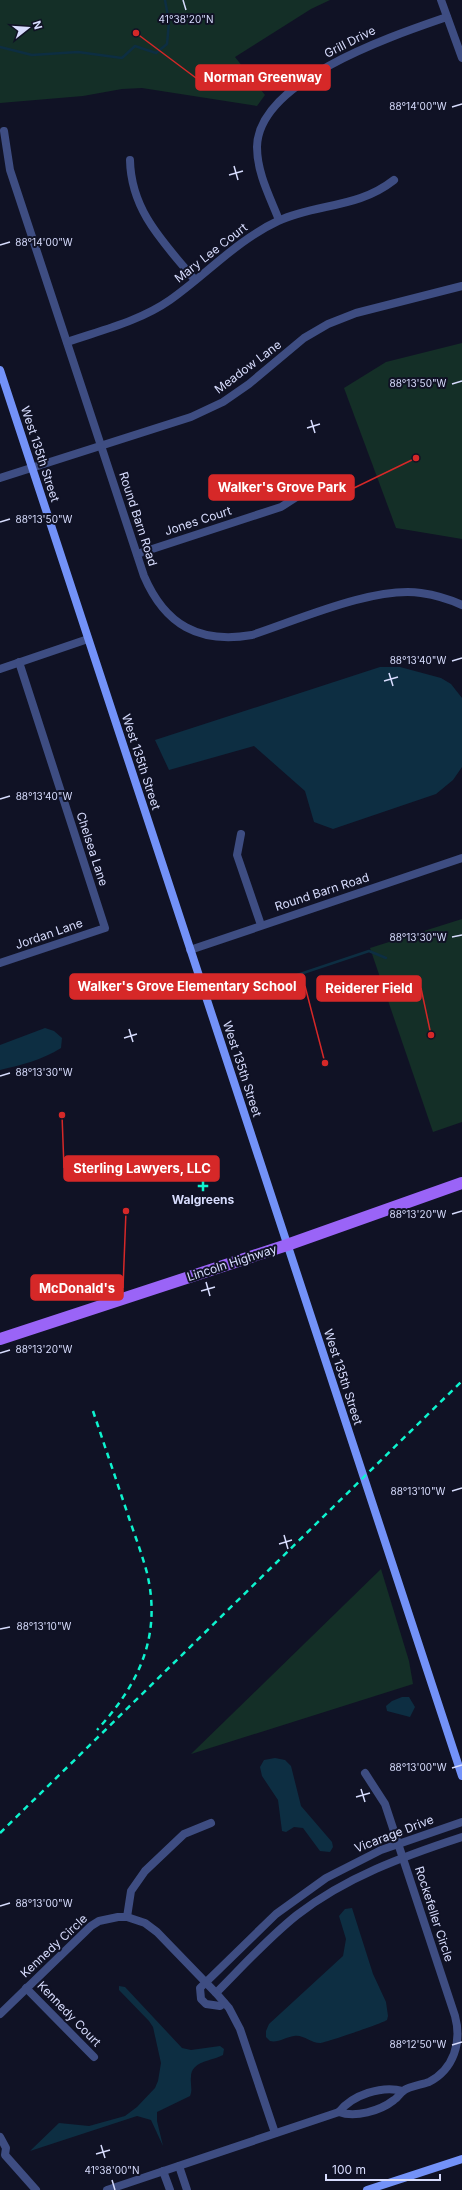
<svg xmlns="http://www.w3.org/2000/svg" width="462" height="2190" font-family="Inter,sans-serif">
<rect width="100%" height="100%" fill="#101225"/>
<!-- green -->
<g fill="#142f27">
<polygon points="0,0 330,0 311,9 235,57 265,95 257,106 142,88 122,89 83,96 0,103"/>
<polygon points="462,343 462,539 396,528 344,388 386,362"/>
<polygon points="462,919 462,1122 433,1132 370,948"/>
<polygon points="381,1569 409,1661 413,1684 191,1754"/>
</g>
<!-- water -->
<g fill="#0d2e42">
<polygon points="380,667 400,667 441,678 451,684 462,698 462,767 453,780 436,794 333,829 314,822 305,791 254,746 169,770 155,740"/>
<path d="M45 1028 54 1031 62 1038 61 1048C42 1060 21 1065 0 1070V1045Z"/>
<polygon points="402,1697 409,1697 415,1707 410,1717 387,1711 386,1706 392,1701"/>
<polygon points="275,1758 285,1760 291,1766 301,1806 332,1842 333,1847 330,1852 320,1851 303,1828 294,1827 286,1832 282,1831 278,1800 262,1776 260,1767 264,1760"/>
<path d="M352 1908 373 1974 386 2002 388 2016 387 2020C383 2023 325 2043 320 2043 311 2043 303 2034 294 2036 286 2037 278 2043 270 2041L266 2037V2031L269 2024 343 1956 346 1939 339 1916 345 1909Z"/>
<path d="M119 1986 125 1987 182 2048 191 2050 220 2046 224 2049 223 2055C212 2061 191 2061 191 2077 190 2084 193 2090 190 2096L157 2112V2121L163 2146 151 2120 137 2116 30 2151 59 2123 89 2126 125 2116 137 2107 155 2088 158 2081 161 2063 153 2027 149 2021 119 1990Z"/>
</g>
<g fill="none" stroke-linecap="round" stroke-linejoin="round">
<!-- stream -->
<g stroke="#0d2e42" stroke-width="2.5">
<polyline points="0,47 32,55 78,52 122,58 135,46 156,53 167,44 169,22 165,0"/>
<polyline points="252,990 369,951 386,958"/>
</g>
<!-- street -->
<g stroke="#3e4d82" stroke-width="8">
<polyline points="441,0 462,58"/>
<path d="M4 131 10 170 144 576C165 625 199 644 252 635 298 620 374 586 421 593 435 595 449 599 462 605"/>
<path d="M130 160C131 211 164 243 195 280"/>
<path d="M279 220C270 197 257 173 257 147 258 80 395 35 447 17"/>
<path d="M67 342C102 330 140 321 170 300 207 274 237 240 278 221 317 203 357 209 394 180"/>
<polyline points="0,478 191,417 223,402 249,384 304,338 328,324 356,313 462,286"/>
<polyline points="137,554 281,507 309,489"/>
<polyline points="0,669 88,639"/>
<polyline points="241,834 237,855 261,925"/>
<polyline points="190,950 462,858"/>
<polyline points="0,963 105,928 19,662"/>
<polyline points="127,1917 131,1891 145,1871 184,1834 211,1823"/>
<polyline points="26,1988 94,2057"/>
<path d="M216 1993C242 1967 268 1938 297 1915 346 1877 404 1856 462 1837"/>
<polyline points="224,2003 220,2006 206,2004 201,1999 200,1988 276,1914 326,1878 381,1850 462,1822"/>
<polyline points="0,2014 91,1926 99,1921 118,1917 127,1917 145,1923 157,1932 216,1993 229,2008 240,2029 275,2133"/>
<path d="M339 2112C355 2118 380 2111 394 2100 398 2098 399 2094 403 2091 410 2086 421 2085 429 2082 454 2069 462 2042 455 2016L385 1804 365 1773"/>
<polyline points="0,2137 6,2148 5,2155 36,2190"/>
<polyline points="179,2166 187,2190"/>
<polyline points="163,2171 170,2190"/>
<path d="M107 2190 339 2112C352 2095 382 2085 403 2091"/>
</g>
<!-- secondary -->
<g stroke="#7392f8" stroke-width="8">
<polyline points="0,370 462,1776"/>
<polyline points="367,2190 462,2159"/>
</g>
<!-- primary -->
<polyline stroke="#9a64f7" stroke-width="12" points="0,1339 287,1245 462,1183"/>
<!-- rail -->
<g stroke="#0df3ce" stroke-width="2.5" stroke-dasharray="6 5" stroke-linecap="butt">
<path d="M93 1411C105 1447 117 1482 129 1518 135 1536 142 1554 147 1573 162 1636 139 1684 97 1730"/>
<polyline points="0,1833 462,1381"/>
</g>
</g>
<!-- ticks -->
<path fill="none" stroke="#d7dcfd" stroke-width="1.5" d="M183 0 186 10M452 107 462 104M234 166 238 180M229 175 243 171M0 245 10 242M452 384 462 381M311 420 315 433M307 428 320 424M0 522 10 519M452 661 462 658M389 673 393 686M384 681 398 677M0 799 10 796M452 937 462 935M129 1029 133 1042M124 1038 137 1034M0 1076 10 1073M452 1214 462 1211M206 1282 210 1296M201 1291 215 1287M0 1353 10 1350M452 1491 462 1488M284 1535 288 1549M279 1544 292 1540M0 1629 10 1627M452 1768 462 1765M361 1789 365 1802M356 1797 370 1793M0 1906 10 1903M452 2045 462 2042M101 2145 105 2158M96 2154 110 2150M112 2180 115 2190"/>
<!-- markers -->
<path fill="#0df3ce" stroke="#101225" stroke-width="1.5" d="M201 1180h4v4h4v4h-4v4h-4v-4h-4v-4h4z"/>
<g text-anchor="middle" stroke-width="4" stroke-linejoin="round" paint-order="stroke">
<!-- street labels -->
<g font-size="12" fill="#d7dcfd" stroke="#101225">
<text transform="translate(350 42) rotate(-27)" y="4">Grill Drive</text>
<text transform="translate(211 253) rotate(-38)" y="4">Mary Lee Court</text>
<text transform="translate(248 367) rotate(-37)" y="4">Meadow Lane</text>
<text transform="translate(40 454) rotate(72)" y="4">West 135th Street</text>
<text transform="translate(138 519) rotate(72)" y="4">Round Barn Road</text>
<text transform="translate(198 521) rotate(-18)" y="4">Jones Court</text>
<text transform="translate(141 762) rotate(72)" y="4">West 135th Street</text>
<text transform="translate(92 849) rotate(72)" y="4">Chelsea Lane</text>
<text transform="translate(322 892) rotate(-18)" y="4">Round Barn Road</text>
<text transform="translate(49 934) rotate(-19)" y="4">Jordan Lane</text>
<text transform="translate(242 1069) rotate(72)" y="4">West 135th Street</text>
<text transform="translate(232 1263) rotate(-18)" y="4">Lincoln Highway</text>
<text transform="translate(343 1377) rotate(72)" y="4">West 135th Street</text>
<text transform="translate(394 1834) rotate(-21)" y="4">Vicarage Drive</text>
<text transform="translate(434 1914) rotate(72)" y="4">Rockefeller Circle</text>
<text transform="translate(54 1946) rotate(-43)" y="4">Kennedy Circle</text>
<text transform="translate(69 2014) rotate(46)" y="4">Kennedy Court</text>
</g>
<!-- poi labels -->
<g font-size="12" font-weight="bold" fill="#d7dcfd" stroke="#101225">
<text x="203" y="1204">Walgreens</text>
</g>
</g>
<g font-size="10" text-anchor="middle" fill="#d7dcfd" stroke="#101225" stroke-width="4" stroke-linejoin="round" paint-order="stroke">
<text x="186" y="23">41°38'20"N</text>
<text x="418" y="110">88°14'00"W</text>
<text x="44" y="246">88°14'00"W</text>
<text x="418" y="387">88°13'50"W</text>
<text x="44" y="523">88°13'50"W</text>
<text x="418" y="664">88°13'40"W</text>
<text x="44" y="800">88°13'40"W</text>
<text x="418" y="941">88°13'30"W</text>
<text x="44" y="1076">88°13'30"W</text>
<text x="418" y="1218">88°13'20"W</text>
<text x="44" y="1353">88°13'20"W</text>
<text x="418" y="1495">88°13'10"W</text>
<text x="44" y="1630">88°13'10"W</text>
<text x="418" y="1771">88°13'00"W</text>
<text x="44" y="1907">88°13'00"W</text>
<text x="418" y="2048">88°12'50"W</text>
<text x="112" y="2174">41°38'00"N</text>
</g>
<!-- callouts -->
<path fill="none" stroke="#d62828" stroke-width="1.5" d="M136 33L196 78M416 458L354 488M325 1063L305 986M431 1035L421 988M62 1115L64 1168M126 1211L123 1288"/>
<g fill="#d62828" stroke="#101225" stroke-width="1.5">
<circle cx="136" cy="33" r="4"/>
<circle cx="416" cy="458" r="4"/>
<circle cx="325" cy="1063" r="4"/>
<circle cx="431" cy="1035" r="4"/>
<circle cx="62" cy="1115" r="4"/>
<circle cx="126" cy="1211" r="4"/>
</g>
<g fill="#d62828" stroke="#d62828" stroke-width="1.5">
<rect x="196" y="65" width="134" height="25" rx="4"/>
<rect x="209" y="475" width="145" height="25" rx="4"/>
<rect x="70" y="974" width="235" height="25" rx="4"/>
<rect x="317" y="976" width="104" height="25" rx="4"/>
<rect x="64" y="1156" width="155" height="25" rx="4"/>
<rect x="31" y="1275" width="92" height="25" rx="4"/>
</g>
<g font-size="13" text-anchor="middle" font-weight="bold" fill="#fff">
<text x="263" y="82">Norman Greenway</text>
<text x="282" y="492">Walker's Grove Park</text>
<text x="187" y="991">Walker's Grove Elementary School</text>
<text x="369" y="993">Reiderer Field</text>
<text x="142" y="1173">Sterling Lawyers, LLC</text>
<text x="77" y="1293">McDonald's</text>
</g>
<!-- north arrow -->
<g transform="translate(28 28) rotate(73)" stroke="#101225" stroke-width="3" paint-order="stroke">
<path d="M0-3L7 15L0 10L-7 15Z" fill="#d7dcfd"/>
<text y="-6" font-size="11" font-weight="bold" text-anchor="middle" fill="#d7dcfd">N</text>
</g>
<!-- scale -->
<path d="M326 2174v6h114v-6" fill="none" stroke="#d7dcfd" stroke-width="2"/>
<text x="332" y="2174" font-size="12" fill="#d7dcfd" stroke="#101225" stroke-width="3" paint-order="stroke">100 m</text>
</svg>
